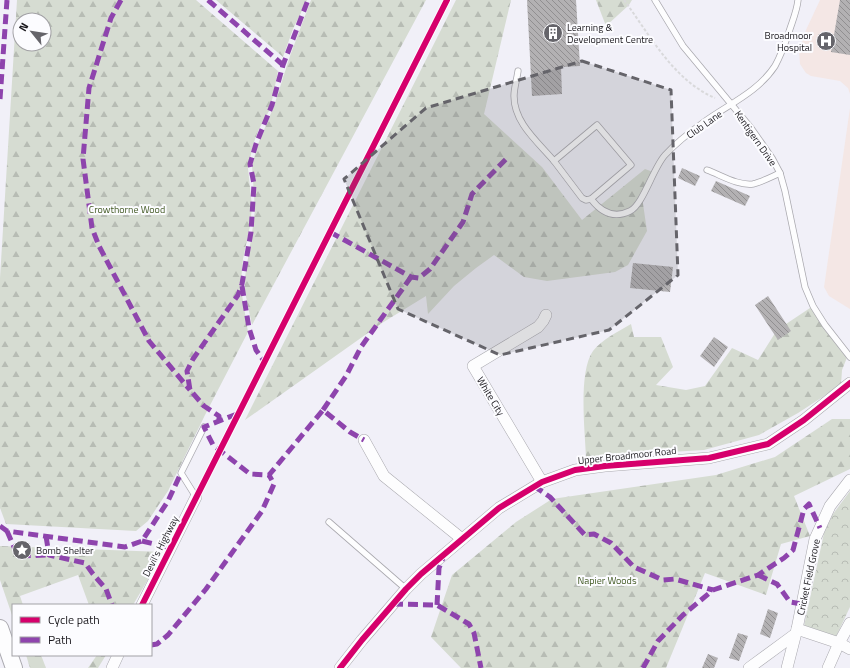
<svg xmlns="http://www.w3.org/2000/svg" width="850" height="668" font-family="'Titillium Web',sans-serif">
<defs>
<pattern id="forest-firs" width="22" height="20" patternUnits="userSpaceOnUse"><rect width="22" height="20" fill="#d6dcd2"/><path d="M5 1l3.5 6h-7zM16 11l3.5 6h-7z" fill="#b7bcb4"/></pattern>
<pattern id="park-crowns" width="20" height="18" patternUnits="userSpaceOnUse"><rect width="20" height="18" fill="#d6dcd2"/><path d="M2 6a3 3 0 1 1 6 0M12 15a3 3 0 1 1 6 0" fill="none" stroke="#b7bcb4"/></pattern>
<pattern id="building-back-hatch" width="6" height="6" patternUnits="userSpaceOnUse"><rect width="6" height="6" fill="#b3b1b3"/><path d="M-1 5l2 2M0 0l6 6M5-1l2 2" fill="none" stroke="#918f91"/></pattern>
</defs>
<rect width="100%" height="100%" fill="#f1f0f8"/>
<!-- medical -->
<g fill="#f4e7e5">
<polygon points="820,0 850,0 850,94 848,88 840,81 811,76 806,73 800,64 799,52 806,30"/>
<polygon points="850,108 850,309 829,296 824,287"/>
</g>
<!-- forest -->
<g fill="url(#forest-firs)" fill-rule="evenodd">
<path d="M17 0H196L278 71 273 96 269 111 258 131 253 145 248 168 252 207 250 226 243 259 241 281 242 295 248 332 205 415 168 491 148 521 136 531 6 524 0 508V278ZM20 20H44V44H20Z"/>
<polygon points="216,0 307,0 293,29 283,57"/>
<polygon points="311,0 426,0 252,325 245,292 245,277 252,233 255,210 252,165 258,144 274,106 290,56"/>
<polygon points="456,0 511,0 484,114 542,167 582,220 645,169 653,172 642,197 647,231 628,265 615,272 547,281 524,277 494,255 476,268 454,286 428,314 426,296 382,323 245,420"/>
<polygon points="596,0 632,0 629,5 606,26"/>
<path d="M813 306 848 355 842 370 841 385 798 413 759 435 704 450 586 457C585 431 578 372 593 351 601 340 619 331 631 324L634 337H661L673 367 656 385 686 390 705 386 732 348 758 360 777 330Z"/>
<polygon points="832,419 850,419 850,469 794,496 810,536 781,544 766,595 705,573 666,668 461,668 431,637 452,575 516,522 552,499 716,475 775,457"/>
<polygon points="0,546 164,552 133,605 89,605 78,575 20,596 23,605 13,605 13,618 0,580"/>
<polygon points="26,655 41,655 46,668 30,668"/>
<polygon points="97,655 106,655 98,668 88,668"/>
</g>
<!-- park -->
<polygon fill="url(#park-crowns)" points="850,491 850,607 834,641 804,626 824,533 833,514"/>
<!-- building -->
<g fill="url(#building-back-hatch)">
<polygon points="527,0 576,0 580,66 561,67 562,94 532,96"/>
<polygon points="840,0 850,0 850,55 831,52"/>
<polygon points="682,168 700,176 695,186 678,178"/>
<polygon points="716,181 750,196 745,206 711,191"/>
<polygon points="633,263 673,267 670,292 630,288"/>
<polygon points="768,296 791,331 778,340 755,305"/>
<polygon points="714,337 728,347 714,367 700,356"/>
<polygon points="768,609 778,613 770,638 760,634"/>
<polygon points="738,633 748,636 739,661 729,658"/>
<polygon points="708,654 718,658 714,668 702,668"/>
</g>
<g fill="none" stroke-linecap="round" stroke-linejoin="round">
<!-- lane casing -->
<g stroke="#aaa9af" stroke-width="7">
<g id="lane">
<polyline points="655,0 683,46 751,128 772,158 780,173 785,191 805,287 813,306 825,325 850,357"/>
<path d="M518 71C517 79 514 88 514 96 514 123 538 142 554 161"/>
<polygon points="597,125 631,165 591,199 586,200 582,198 554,161"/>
<path d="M707 170C721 175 738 186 753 184 762 182 771 177 780 173"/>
<path d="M591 199C601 212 614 219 630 211 643 205 653 168 665 155 676 143 690 132 704 122 729 104 758 92 775 66 781 55 785 44 789 32 792 22 797 11 798 0"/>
<polyline points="196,497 181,473 204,427"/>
<polyline points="329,522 406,589"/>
</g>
</g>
<!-- street casing -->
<g stroke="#aaa9af" stroke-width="12">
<g id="street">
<polyline points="364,440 384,476 462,539"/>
<polyline points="542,482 473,366 538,327 543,321 546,315"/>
<polyline points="142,605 196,497"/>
<polyline points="797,629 839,643 850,649"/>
<polyline points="112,668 118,655"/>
<polyline points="340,668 362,640 406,589 421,574 499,508 542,482 575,470 605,466 709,458 768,444 804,420 850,383"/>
<polyline points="749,668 794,635"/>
<polyline points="787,668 797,629 815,539 830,506 850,480"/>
<polyline points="828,668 839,643 850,623"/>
</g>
</g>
<!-- secondary casing -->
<g stroke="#aaa9af" stroke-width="18">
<polyline id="secondary" points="0,628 14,668"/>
</g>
<!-- path -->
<path stroke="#d9d9db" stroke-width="2" stroke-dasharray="3 2" stroke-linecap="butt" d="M624 0C650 35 673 80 715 98"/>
<!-- lane -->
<use href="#lane" stroke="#fdfdfe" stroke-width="5.5"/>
<!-- street -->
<use href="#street" stroke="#fdfdfe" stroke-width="11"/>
<!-- secondary -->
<use href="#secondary" stroke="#fdfdfe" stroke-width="16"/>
<!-- quiet -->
<g stroke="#8e44ad" stroke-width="5" stroke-dasharray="10 5" stroke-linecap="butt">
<polyline points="121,0 111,18 89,88 83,159 92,228 99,246 149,341 190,390"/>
<polyline points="208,0 283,65"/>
<polyline points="0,99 7,0"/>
<polyline points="330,232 411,277 419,278 430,269 463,222 472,194 509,156"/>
<polyline points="242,286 249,328 256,350 264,361"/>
<polyline points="323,410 346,376 361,347 411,277"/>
<polyline points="237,414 204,427 213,445 250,474 269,475 323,410 350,432 364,440"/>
<polyline points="219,421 219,416 204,406 190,390 187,371 193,359 238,295 242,284 251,232 254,184 250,164 256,144 272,105 283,65 308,0"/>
<polyline points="534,486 550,497 585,535 594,534 611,543 634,567 663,580 675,579 713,590"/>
<polyline points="0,526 7,531 125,547 142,541 168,501 181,473"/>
<polyline points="7,531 18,556 49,555"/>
<polyline points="46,536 49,555 85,563 93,574 106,589 112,605"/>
<polyline points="142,541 171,548"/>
<polyline points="758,575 777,584 790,602 802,604"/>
<polyline points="393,604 437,605 469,624 474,633 481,668"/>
<polyline points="437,605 439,568 443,558"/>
<polyline points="151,645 157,644 168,635 206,589 262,511 274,484 269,475"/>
<polyline points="643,668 658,641 683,615 713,590 758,575 784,558 793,550 804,509 809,504 820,528"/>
</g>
<!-- cycleway casing -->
<g stroke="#fcfcff" stroke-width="8">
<g id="cycleway">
<polyline points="142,605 447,0"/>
<polyline points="340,668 362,640 406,589 421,574 499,508 542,482 575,470 605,466 709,458 768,444 804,420 850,383"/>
</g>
</g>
<!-- cycleway -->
<use href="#cycleway" stroke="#d6006c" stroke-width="6"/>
</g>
<!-- marked area -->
<path fill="#65646a" fill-opacity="0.2" stroke="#65646a" stroke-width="3" stroke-dasharray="8 5" stroke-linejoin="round" d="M582 61 671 90 678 275 609 330 500 355 398 309 344 179 426 108Z"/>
<!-- icons -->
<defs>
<g id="building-disc" transform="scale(1)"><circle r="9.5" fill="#65646a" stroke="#fcfcff"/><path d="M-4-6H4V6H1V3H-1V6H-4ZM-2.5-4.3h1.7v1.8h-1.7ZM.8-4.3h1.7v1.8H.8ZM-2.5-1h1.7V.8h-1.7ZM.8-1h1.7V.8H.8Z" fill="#fff"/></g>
<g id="hospital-disc" transform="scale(1)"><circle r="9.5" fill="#65646a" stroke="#fcfcff"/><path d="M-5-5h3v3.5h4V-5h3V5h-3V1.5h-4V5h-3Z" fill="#fff"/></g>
<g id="sight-disc" transform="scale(1)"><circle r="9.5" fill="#65646a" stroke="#fcfcff"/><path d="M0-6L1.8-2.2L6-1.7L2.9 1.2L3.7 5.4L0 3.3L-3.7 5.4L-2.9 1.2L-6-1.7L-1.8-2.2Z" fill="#fff"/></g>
</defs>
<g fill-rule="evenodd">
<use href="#building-disc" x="553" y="33"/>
<use href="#hospital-disc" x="826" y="41"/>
<use href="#sight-disc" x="22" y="550"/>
</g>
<g text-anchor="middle" stroke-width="4" stroke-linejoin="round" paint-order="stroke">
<!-- poi labels -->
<g font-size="10" fill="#1a181d" stroke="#fcfcff" text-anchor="start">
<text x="567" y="31">Learning &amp;<tspan x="567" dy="12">Development Centre</tspan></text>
<text x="812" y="39" text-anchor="end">Broadmoor<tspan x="812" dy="12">Hospital</tspan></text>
<text x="36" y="554">Bomb Shelter</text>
</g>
<!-- street labels -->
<g font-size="10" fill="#1a181d" stroke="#fcfcff">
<text transform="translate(704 124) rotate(-35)" y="4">Club Lane</text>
<text transform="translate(756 138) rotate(55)" y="4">Kentigern Drive</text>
<text transform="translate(491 396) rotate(59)" y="4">White City</text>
<text transform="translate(627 455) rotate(-6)" y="4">Upper Broadmoor Road</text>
<text transform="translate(160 546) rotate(-63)" y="4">Devil's Highway</text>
<text transform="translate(808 577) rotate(-78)" y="4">Cricket Field Grove</text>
</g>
<!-- park labels -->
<g font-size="10" fill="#455c27" stroke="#fcfcff">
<text x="127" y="213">Crowthorne Wood</text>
<text x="607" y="584">Napier Woods</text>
</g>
</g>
<!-- legend -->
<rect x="12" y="604" width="140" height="52" fill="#fcfcff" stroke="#a2a1a5"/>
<rect x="20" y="617" width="20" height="6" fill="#d6006c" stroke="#a2a1a5"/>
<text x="48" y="624" font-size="12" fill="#1a181d">Cycle path</text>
<rect x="20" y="637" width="20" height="6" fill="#8e44ad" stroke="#a2a1a5"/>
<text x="48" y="644" font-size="12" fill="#1a181d">Path</text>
<!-- north arrow -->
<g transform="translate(32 32) rotate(300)"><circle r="19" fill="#fcfcff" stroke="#a2a1a5"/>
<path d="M0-3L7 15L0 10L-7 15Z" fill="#65646a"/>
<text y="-6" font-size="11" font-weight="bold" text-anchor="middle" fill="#1a181d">N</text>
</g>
</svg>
